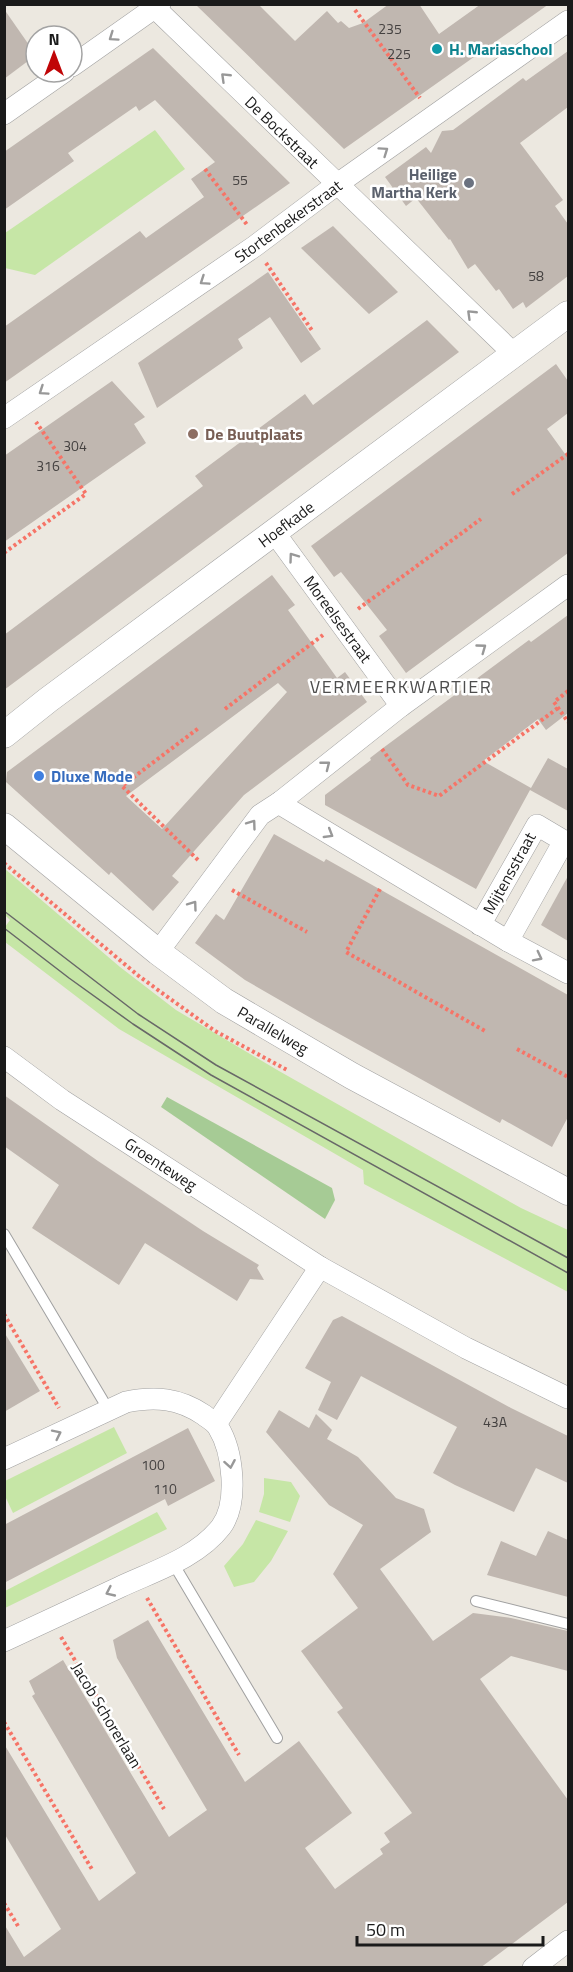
<svg xmlns="http://www.w3.org/2000/svg" width="573" height="1972" font-family="'Titillium Web',sans-serif">
<rect width="100%" height="100%" fill="#ece8e0"/>
<!-- grass -->
<g fill="#c6e6a6">
<polygon points="155,130 185,169 35,275 5,268 5,233"/>
<polygon points="5,869 120,967 176,1010 279,1071 521,1208 568,1230 568,1292 364,1184 363,1170 119,1029 5,942 5,927 10,920 5,915"/>
<polygon points="114,1427 127,1453 13,1513 5,1496 5,1481"/>
<polygon points="264,1478 291,1482 300,1496 290,1522 259,1512 264,1494"/>
<polygon points="157,1512 167,1529 5,1608 5,1591"/>
<polygon points="256,1520 288,1531 271,1561 254,1582 234,1587 224,1566 243,1544"/>
</g>
<!-- forest -->
<polygon fill="#a6cb95" points="167,1097 332,1188 335,1200 325,1219 161,1107"/>
<!-- building -->
<g fill="#c0b7b0" fill-rule="evenodd">
<polygon points="195,4 258,4 295,41 327,11 338,23 341,21 349,28 363,23 389,4 419,4 439,34 481,4 549,4 344,149"/>
<polygon points="4,9 36,55 4,79"/>
<polygon points="153,48 290,183 4,383 4,327 140,231 146,238 204,197 191,179 215,162 155,100 139,111 136,106 68,153 74,161 4,210 4,152"/>
<polygon points="568,51 568,107 520,143 563,200 555,206 568,224 568,276 526,308 523,302 513,309 499,289 496,291 475,264 468,269 450,239 449,240 416,198 406,206 385,177 426,147 431,153 442,131 453,130 523,78 526,81"/>
<polygon points="333,226 398,292 369,314 301,248"/>
<polygon points="268,272 321,349 301,363 270,317 238,339 243,348 157,408 138,363"/>
<polygon points="427,320 459,352 4,690 4,635 203,486 195,476 305,394 313,405"/>
<polygon points="556,364 568,381 568,413 547,429 568,458 568,553 406,673 379,636 387,630 341,572 334,577 311,546"/>
<polygon points="112,381 145,417 134,424 146,443 4,542 4,456"/>
<path d="M272 575 295 605 288 610 337 678 345 672 367 702 244 795 172 876 179 882 153 911 111 872 109 875 6 782 7 772ZM278 683 287 692 162 829 126 796Z"/>
<polygon points="568,615 568,713 546,730 538,719 483,761 531,788 548,758 568,769 568,811 530,790 476,889 325,805 325,795 371,760 370,758 383,748 529,640 531,642"/>
<polygon points="274,834 324,862 326,859 342,868 568,995 568,1117 552,1147 502,1119 500,1123 316,1021 245,980 195,943 216,914 224,920"/>
<polygon points="568,876 568,941 541,925"/>
<polygon points="4,1095 98,1161 203,1231 259,1265 257,1268 264,1280 250,1279 237,1301 145,1243 119,1285 32,1228 59,1185 4,1146"/>
<polygon points="342,1316 511,1408 568,1436 568,1483 536,1468 514,1512 455,1485 433,1473 457,1427 361,1376 337,1420 318,1410 331,1382 305,1368 333,1320"/>
<polygon points="4,1332 40,1391 4,1412"/>
<polygon points="279,1410 309,1428 316,1414 332,1430 327,1439 358,1457 396,1498 424,1509 431,1532 380,1569 433,1641 473,1613 511,1618 568,1631 568,1671 511,1656 480,1679 568,1800 568,1902 480,1968 4,1968 4,1924 24,1957 61,1929 4,1833 4,1744 99,1901 136,1873 32,1696 35,1694 29,1681 63,1660 169,1837 207,1810 117,1658 113,1640 148,1620 245,1782 299,1741 352,1813 305,1848 335,1889 383,1854 380,1849 390,1842 384,1833 412,1813 337,1712 343,1708 301,1651 358,1608 333,1574 363,1525 329,1505 266,1432"/>
<polygon points="188,1428 215,1481 168,1506 165,1499 4,1583 4,1525"/>
<polygon points="548,1531 568,1540 568,1597 487,1575 501,1541 536,1556"/>
</g>
<g fill="none" stroke-linecap="round" stroke-linejoin="round">
<!-- service casing -->
<g stroke="#a1a1a1" stroke-width="12">
<g id="service">
<polyline points="4,1234 108,1409"/>
<polyline points="173,1563 277,1738"/>
<polyline points="476,1601 568,1624"/>
</g>
</g>
<!-- minor casing -->
<g stroke="#a1a1a1" stroke-width="22">
<g id="minor">
<polyline points="155,8 514,354"/>
<polyline points="72,66 160,4"/>
<polyline points="4,114 64,72"/>
<polyline points="4,418 255,246 336,185 568,21"/>
<polyline points="274,532 401,706"/>
<polyline points="280,802 285,807 508,941 568,973"/>
<polyline points="480,925 537,825 564,841 508,941"/>
<polyline points="158,952 260,815 280,802 401,706 568,585"/>
<polyline points="4,1057 62,1100 320,1267 466,1348 568,1398"/>
<polyline points="216,1424 320,1267"/>
<path d="M4 1459 126 1402C155 1396 179 1398 204 1415 209 1419 215 1422 218 1427 233 1451 239 1503 221 1527 197 1558 154 1571 120 1587 81 1605 43 1623 4 1641"/>
<polyline points="533,1968 568,1941"/>
</g>
</g>
<!-- tertiary casing -->
<g stroke="#a1a1a1" stroke-width="27">
<g id="tertiary">
<polyline points="4,735 48,700 568,314"/>
<polyline points="4,826 158,952 224,1001 352,1076 568,1192"/>
</g>
</g>
<!-- path -->
<g stroke="#f67467" stroke-width="4" stroke-dasharray="3 3" stroke-linecap="butt">
<polyline points="355,10 420,98"/>
<polyline points="205,169 248,226"/>
<polyline points="266,263 313,332"/>
<polyline points="512,494 568,454"/>
<polyline points="4,553 86,494 36,422"/>
<polyline points="358,609 481,519"/>
<polyline points="568,691 554,702 568,722"/>
<polyline points="225,709 323,635"/>
<polyline points="382,749 408,785 439,796 558,708"/>
<polyline points="198,860 122,786 200,727"/>
<polyline points="4,863 140,977 215,1031 289,1071"/>
<polyline points="380,889 346,952 485,1031"/>
<polyline points="232,890 307,932"/>
<polyline points="517,1049 568,1077"/>
<polyline points="4,1314 59,1408"/>
<polyline points="147,1598 239,1755"/>
<polyline points="61,1637 164,1809"/>
<polyline points="4,1722 93,1871"/>
<polyline points="4,1903 18,1926"/>
</g>
<!-- service -->
<use href="#service" stroke="#fff" stroke-width="10"/>
<!-- minor -->
<use href="#minor" stroke="#fff" stroke-width="21"/>
<!-- tertiary -->
<use href="#tertiary" stroke="#fff" stroke-width="26"/>
<!-- tram -->
<g stroke="#686868" stroke-width="1.5">
<polyline points="4,911 138,1014 216,1065 568,1258"/>
<polyline points="4,928 69,978 133,1024 211,1075 568,1273"/>
</g>
</g>
<!-- one-way arrows -->
<defs><path id="oneway-chevron" d="M-2-3.5L2.5 0L-2 3.5" fill="none" stroke-width="1.6" stroke-linecap="round" stroke-linejoin="round" transform="scale(1.5)"/></defs>
<g stroke="#989898">
<use href="#oneway-chevron" transform="translate(113 37) rotate(145)"/>
<use href="#oneway-chevron" transform="translate(225 77) rotate(-136)"/>
<use href="#oneway-chevron" transform="translate(384 151) rotate(-35)"/>
<use href="#oneway-chevron" transform="translate(204 281) rotate(146)"/>
<use href="#oneway-chevron" transform="translate(471 314) rotate(-136)"/>
<use href="#oneway-chevron" transform="translate(43 391) rotate(146)"/>
<use href="#oneway-chevron" transform="translate(293 557) rotate(-126)"/>
<use href="#oneway-chevron" transform="translate(482 648) rotate(-36)"/>
<use href="#oneway-chevron" transform="translate(326 765) rotate(-38)"/>
<use href="#oneway-chevron" transform="translate(252 824) rotate(-54)"/>
<use href="#oneway-chevron" transform="translate(329 834) rotate(31)"/>
<use href="#oneway-chevron" transform="translate(193 905) rotate(-54)"/>
<use href="#oneway-chevron" transform="translate(538 957) rotate(27)"/>
<use href="#oneway-chevron" transform="translate(57 1434) rotate(-26)"/>
<use href="#oneway-chevron" transform="translate(230 1464) rotate(80)"/>
<use href="#oneway-chevron" transform="translate(110 1592) rotate(155)"/>
</g>
<!-- markers -->
<circle fill="#0f9aa8" stroke="#fff" stroke-width="2" cx="437" cy="49" r="6"/>
<circle fill="#6b7280" stroke="#fff" stroke-width="2" cx="469" cy="183" r="6"/>
<circle fill="#8d6e63" stroke="#fff" stroke-width="2" cx="193" cy="434" r="6"/>
<circle fill="#3f7fe0" stroke="#fff" stroke-width="2" cx="39" cy="776" r="6"/>
<g text-anchor="middle" stroke-width="5" stroke-linejoin="round" paint-order="stroke">
<!-- number labels -->
<g font-size="14" fill="#444140">
<text x="390" y="34">235</text>
<text x="399" y="59">225</text>
<text x="240" y="185">55</text>
<text x="536" y="281">58</text>
<text x="75" y="451">304</text>
<text x="48" y="471">316</text>
<text x="495" y="1427">43A</text>
<text x="153" y="1470">100</text>
<text x="165" y="1494">110</text>
</g>
<!-- culture labels -->
<g font-size="16" font-weight="bold" fill="#0d838f" stroke="#fff" text-anchor="start">
<text x="449" y="55">H. Mariaschool</text>
</g>
<!-- street labels -->
<g font-size="16" fill="#1a1a1a" stroke="#fff">
<text transform="translate(282 132) rotate(44)" y="6">De Bockstraat</text>
<text transform="translate(288 221) rotate(-36)" y="6">Stortenbekerstraat</text>
<text transform="translate(286 524) rotate(-37)" y="6">Hoefkade</text>
<text transform="translate(338 619) rotate(54)" y="6">Moreelsestraat</text>
<text transform="translate(509 873) rotate(-61)" y="6">Mijtensstraat</text>
<text transform="translate(273 1030) rotate(30)" y="6">Parallelweg</text>
<text transform="translate(161 1164) rotate(33)" y="6">Groenteweg</text>
<text transform="translate(107 1715) rotate(59)" y="6">Jacob Schorerlaan</text>
</g>
<!-- worship labels -->
<g font-size="16" font-weight="bold" fill="#5b616d" stroke="#fff" text-anchor="end">
<text x="457" y="180">Heilige<tspan x="457" dy="18">Martha Kerk</tspan></text>
</g>
<!-- education labels -->
<g font-size="16" font-weight="bold" fill="#785e54" stroke="#fff" text-anchor="start">
<text x="205" y="440">De Buutplaats</text>
</g>
<!-- shop labels -->
<g font-size="16" font-weight="bold" fill="#366cbe" stroke="#fff" text-anchor="start">
<text x="51" y="782">Dluxe Mode</text>
</g>
<!-- neighbourhood labels -->
<g font-size="18" letter-spacing="1.5" fill="#4d4d4d" stroke="#fff">
<text x="401" y="693">VERMEERKWARTIER</text>
</g>
</g>
<!-- border -->
<rect width="573" height="1972" fill="none" stroke="#1a1a1a" stroke-width="12"/>
<!-- north arrow -->
<g transform="translate(54 54)"><circle r="28" fill="#ffffff" stroke="#a3a3a3" stroke-width="1.5"/>
<path d="M0-4.5L10 22L0 15L-10 22Z" fill="#c00507"/>
<text y="-9" font-size="16" font-weight="bold" text-anchor="middle" fill="#1a1a1a">N</text>
</g>
<!-- scale -->
<path d="M357 1936v9h186v-9" fill="none" stroke="#1a1a1a" stroke-width="3"/>
<text x="366" y="1936" font-size="18" fill="#1a1a1a" stroke="#ffffff" stroke-width="4.5" paint-order="stroke">50 m</text>
</svg>
